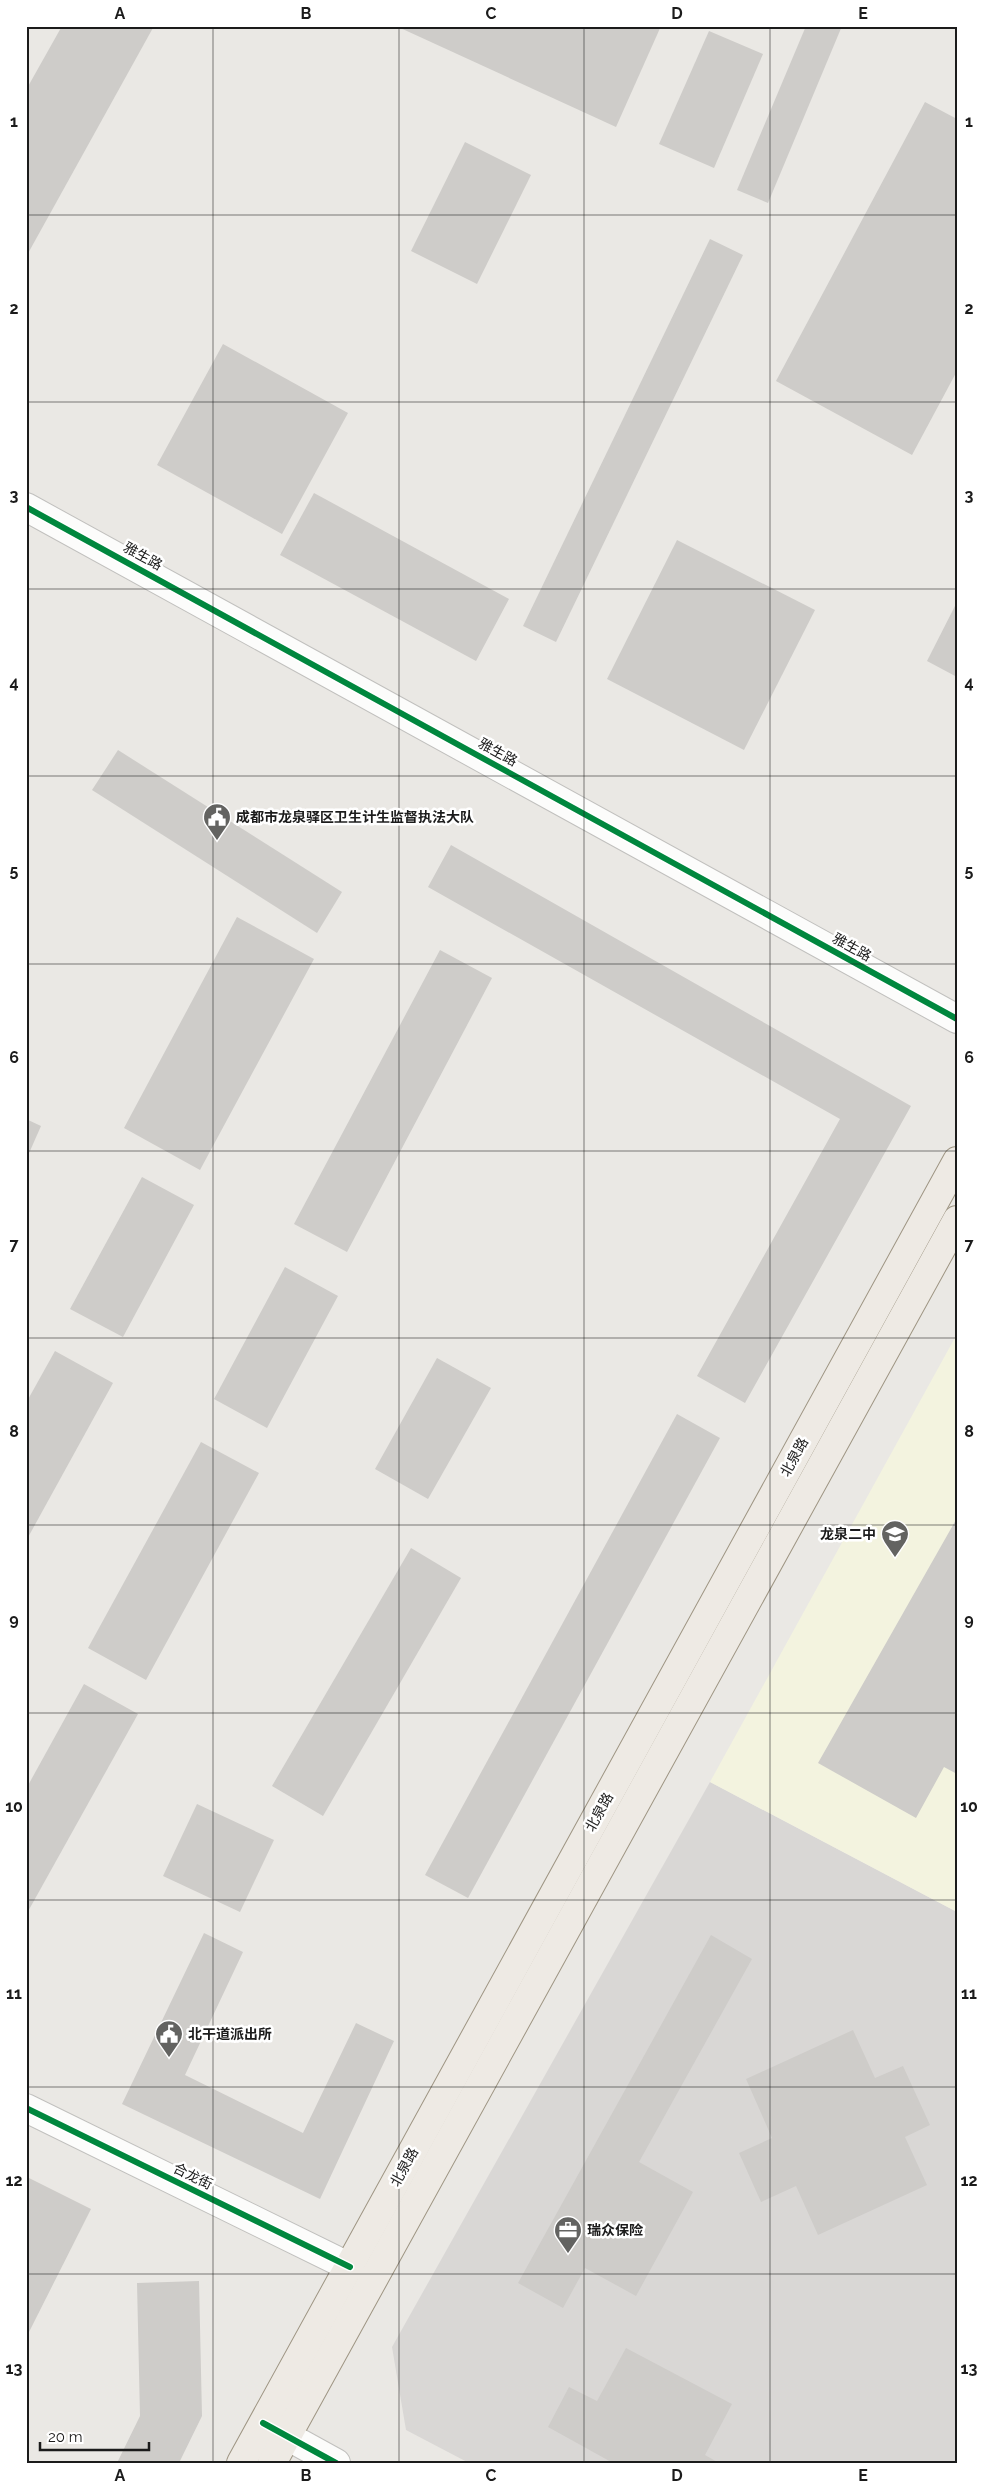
<svg xmlns="http://www.w3.org/2000/svg" width="983" height="2489" font-family="Raleway,'Noto Sans SC',sans-serif">
<rect width="100%" height="100%" fill="#eae8e4"/>
<!-- residential -->
<polygon fill="#d9d7d5" points="710,1782 957,1912 957,2463 469,2463 406,2430 392,2347"/>
<!-- education -->
<polygon fill="#f3f3df" points="957,1334 957,1912 710,1782"/>
<!-- building -->
<g fill="#ceccc9">
<polygon points="62,26 154,26 26,257 26,90"/>
<polygon points="396,26 661,26 616,127"/>
<polygon points="806,26 842,26 768,203 737,190"/>
<polygon points="709,31 763,54 714,168 659,144"/>
<polygon points="925,102 957,119 957,371 912,455 776,381"/>
<polygon points="465,142 531,175 477,284 411,251"/>
<polygon points="710,239 743,255 556,642 523,626"/>
<polygon points="223,344 348,413 282,534 157,465"/>
<polygon points="314,493 509,599 476,661 280,555"/>
<polygon points="677,540 815,610 744,750 607,679"/>
<polygon points="957,602 957,677 927,661"/>
<polygon points="118,750 342,892 317,933 92,790"/>
<polygon points="451,845 911,1106 745,1403 697,1376 840,1119 428,887"/>
<polygon points="237,917 314,959 200,1170 124,1128"/>
<polygon points="440,950 492,978 347,1252 294,1224"/>
<polygon points="26,1119 41,1126 26,1160"/>
<polygon points="142,1177 194,1205 123,1337 70,1309"/>
<polygon points="285,1267 338,1296 267,1428 214,1399"/>
<polygon points="55,1351 113,1383 26,1541 26,1403"/>
<polygon points="437,1358 491,1388 428,1499 375,1469"/>
<polygon points="677,1414 720,1438 468,1898 425,1875"/>
<polygon points="201,1442 259,1473 146,1680 88,1648"/>
<polygon points="957,1518 957,1774 944,1767 916,1818 818,1763"/>
<polygon points="411,1548 461,1578 323,1816 272,1786"/>
<polygon points="84,1684 138,1714 26,1915 26,1789"/>
<polygon points="197,1804 274,1840 240,1912 163,1876"/>
<polygon points="204,1933 243,1952 185,2075 303,2133 356,2023 394,2041 320,2199 122,2104"/>
<polygon points="711,1935 752,1959 639,2162 693,2192 636,2296 585,2268 563,2308 518,2283"/>
<polygon points="853,2030 875,2078 903,2066 930,2125 905,2137 927,2185 818,2235 796,2186 761,2202 739,2153 772,2138 746,2079"/>
<polygon points="27,2177 91,2209 26,2338 26,2179"/>
<polygon points="199,2281 202,2416 179,2463 117,2463 140,2416 137,2283"/>
<polygon points="626,2348 732,2404 705,2455 719,2463 613,2463 548,2427 569,2387 597,2401"/>
</g>
<g fill="none" stroke-linecap="round" stroke-linejoin="round">
<!-- minor casing -->
<g stroke="#c1c0be" stroke-width="30">
<g id="minor">
<polyline points="26,507 957,1019"/>
<polyline points="26,2108 350,2267"/>
<polyline points="267,2425 336,2463"/>
</g>
</g>
<!-- major casing -->
<g stroke="#9e9583" stroke-width="30">
<g id="major">
<polyline points="241,2463 957,1161"/>
<polyline points="272,2463 957,1220"/>
</g>
</g>
<!-- minor -->
<use href="#minor" stroke="#fcfcfb" stroke-width="28"/>
<!-- major -->
<use href="#major" stroke="#eeeae4" stroke-width="28"/>
<!-- cycleway casing -->
<g stroke="#fff" stroke-width="9">
<g id="cycleway">
<polyline points="26,507 957,1019"/>
<polyline points="26,2108 350,2267"/>
<polyline points="263,2423 336,2463"/>
</g>
</g>
<!-- cycleway -->
<use href="#cycleway" stroke="#00873e" stroke-width="6"/>
</g>
<!-- grid -->
<path fill="none" stroke="#1b1b1b" stroke-width="1" stroke-opacity="0.55" d="M213 26V2463M399 26V2463M584 26V2463M770 26V2463M26 215H957M26 402H957M26 589H957M26 776H957M26 964H957M26 1151H957M26 1338H957M26 1525H957M26 1713H957M26 1900H957M26 2087H957M26 2274H957"/>
<!-- icons -->
<defs>
<g id="civic-pin" transform="scale(1.4375)"><path d="M0 17L-7.5 6A9.5 9.5 0 1 1 7.5 6Z" fill="#636361" stroke="#fff"/><path d="M-.6-6.5H3V-4.5H.6V-3L4-1V1h2V6H-6V1h2V-1L-.6-3ZM-1.2 2.5V6h2.4V2.5Z" fill="#fff"/></g>
<g id="school-pin" transform="scale(1.4375)"><path d="M0 17L-7.5 6A9.5 9.5 0 1 1 7.5 6Z" fill="#636361" stroke="#fff"/><path d="M0-5L7-2L0 1L-7-2ZM-4 1L0 2.5L4 1V4Q0 6-4 4Z" fill="#fff"/></g>
<g id="office-pin" transform="scale(1.4375)"><path d="M0 17L-7.5 6A9.5 9.5 0 1 1 7.5 6Z" fill="#636361" stroke="#fff"/><path d="M-6-3h4V-5.5h4V-3h4V5H-6ZM-1-4.5V-3h2v-1.5ZM-6 0V1H6V0Z" fill="#fff"/></g>
</defs>
<g fill-rule="evenodd">
<use href="#civic-pin" x="217" y="817"/>
<use href="#school-pin" x="895" y="1534"/>
<use href="#civic-pin" x="169" y="2034"/>
<use href="#office-pin" x="568" y="2230"/>
</g>
<g text-anchor="middle" stroke-width="5" stroke-linejoin="round" paint-order="stroke">
<!-- street labels -->
<g font-size="14" fill="#1b1b1b" stroke="#fff">
<text transform="translate(143 556) rotate(29)" y="5">雅生路</text>
<text transform="translate(498 752) rotate(29)" y="5">雅生路</text>
<text transform="translate(852 947) rotate(29)" y="5">雅生路</text>
<text transform="translate(794 1457) rotate(-61)" y="5">北泉路</text>
<text transform="translate(599 1812) rotate(-61)" y="5">北泉路</text>
<text transform="translate(404 2167) rotate(-61)" y="5">北泉路</text>
<text transform="translate(193 2176) rotate(26)" y="5">合龙街</text>
</g>
<!-- poi labels -->
<g font-size="14" font-weight="bold" fill="#1b1b1b" stroke="#fff" text-anchor="start">
<text x="236" y="822">成都市龙泉驿区卫生计生监督执法大队</text>
<text x="876" y="1539" text-anchor="end">龙泉二中</text>
<text x="188" y="2039">北干道派出所</text>
<text x="587" y="2235">瑞众保险</text>
</g>
</g>
<!-- border -->
<rect width="983" height="2489" fill="none" stroke="#ffffff" stroke-width="55"/>
<!-- scale -->
<path d="M40 2442v8h109v-8" fill="none" stroke="#1b1b1b" stroke-width="2.5"/>
<text x="48" y="2442" font-size="15" fill="#1b1b1b" stroke="#ffffff" stroke-width="4" paint-order="stroke">20 m</text>
<rect x="28" y="28" width="928" height="2434" fill="none" stroke="#1b1b1b" stroke-width="2"/>
<g font-size="16" text-anchor="middle" font-weight="bold" fill="#1b1b1b">
<text x="120" y="19">A</text>
<text x="306" y="19">B</text>
<text x="491" y="19">C</text>
<text x="677" y="19">D</text>
<text x="863" y="19">E</text>
<text x="14" y="127">1</text>
<text x="969" y="127">1</text>
<text x="14" y="314">2</text>
<text x="969" y="314">2</text>
<text x="14" y="501">3</text>
<text x="969" y="501">3</text>
<text x="14" y="688">4</text>
<text x="969" y="688">4</text>
<text x="14" y="876">5</text>
<text x="969" y="876">5</text>
<text x="14" y="1063">6</text>
<text x="969" y="1063">6</text>
<text x="14" y="1250">7</text>
<text x="969" y="1250">7</text>
<text x="14" y="1437">8</text>
<text x="969" y="1437">8</text>
<text x="14" y="1625">9</text>
<text x="969" y="1625">9</text>
<text x="14" y="1812">10</text>
<text x="969" y="1812">10</text>
<text x="14" y="1999">11</text>
<text x="969" y="1999">11</text>
<text x="14" y="2186">12</text>
<text x="969" y="2186">12</text>
<text x="14" y="2374">13</text>
<text x="969" y="2374">13</text>
<text x="120" y="2481">A</text>
<text x="306" y="2481">B</text>
<text x="491" y="2481">C</text>
<text x="677" y="2481">D</text>
<text x="863" y="2481">E</text>
</g>
</svg>
